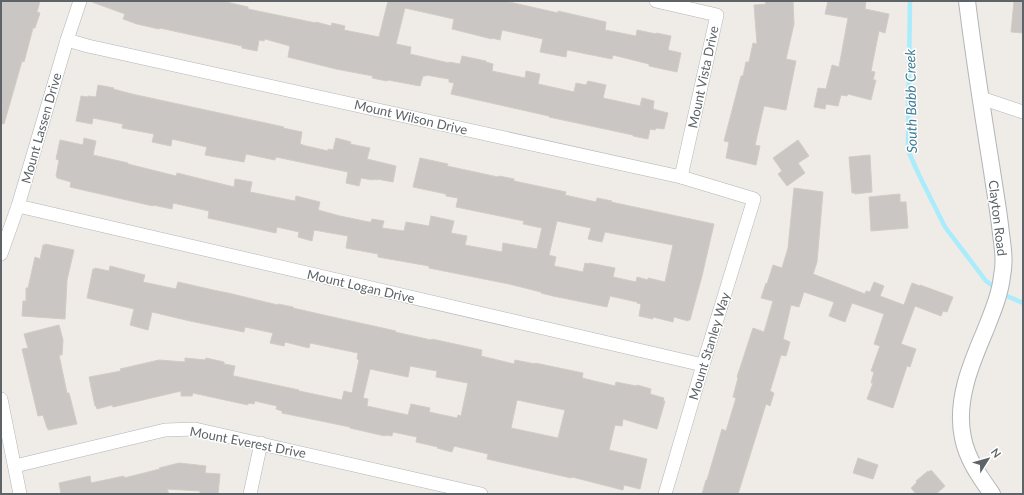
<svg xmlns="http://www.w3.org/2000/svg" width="1024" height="495" font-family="Lato,sans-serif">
<rect width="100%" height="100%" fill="#efebe6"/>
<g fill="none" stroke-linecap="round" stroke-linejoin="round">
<!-- stream -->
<polyline stroke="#a9ecfc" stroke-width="4.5" points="910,1 908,145 910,155 919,175 945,227 986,281 1007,296 1023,303"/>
</g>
<!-- building -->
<g fill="#cac6c3" stroke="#d4cbc4" fill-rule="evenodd">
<polygon points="1,1 40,1 37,12 40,13 35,28 33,28 24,62 22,61 4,124 1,123"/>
<polygon points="93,1 222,1 248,7 248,9 316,23 316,22 331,26 332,23 345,26 344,30 379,37 388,1 505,1 558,13 558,11 606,22 605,30 636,36 637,30 656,34 656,33 671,36 668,50 681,53 677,72 649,66 649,64 613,55 612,59 567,50 566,57 540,52 543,39 502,30 500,40 492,38 492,39 452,29 454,19 405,8 396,44 411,47 410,54 449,63 449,62 460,64 462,56 486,61 486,62 493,64 492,71 525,78 526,71 540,74 538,84 574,92 576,83 586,85 588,81 606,85 603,98 640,106 642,98 654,101 653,109 668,113 664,129 656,128 655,130 650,129 648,139 633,136 633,135 549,117 549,116 451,94 454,83 449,82 449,79 426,75 426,76 423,76 420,86 388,80 387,81 372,78 373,76 336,69 288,57 290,46 265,39 264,41 259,40 257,51 242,48 242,46 160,28 159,29 137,24 123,19 125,14 92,2"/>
<polygon points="765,1 793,1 794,24 786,59 796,61 786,110 764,106 755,145 760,146 756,165 726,158 729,142 724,141 741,76 743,76 746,62 749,62 753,43 757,44 754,5 766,4"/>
<polygon points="828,1 866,1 865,9 889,14 885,33 879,31 871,71 875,72 873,80 876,80 871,100 848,94 847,96 841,95 838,106 826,104 825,109 814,107 818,88 826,89 832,65 839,67 848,18 825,14"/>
<polygon points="1014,1 1023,1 1023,33 1011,32"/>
<polygon points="98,85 114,88 113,89 132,94 284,127 283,128 302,132 300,144 303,145 302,145 328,151 328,149 333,150 336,138 351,142 350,144 370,148 367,159 396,166 393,182 377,179 377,180 373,179 373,180 361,178 359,186 346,183 348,172 276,157 275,160 246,154 244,162 205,155 207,147 172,139 171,146 152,142 154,134 122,128 123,124 93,118 92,124 76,121 81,96 88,97 88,96 96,97"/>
<path d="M84 138 96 141 93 155 128 163V164L176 176 177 173 234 187 235 179 252 182 250 192 295 201 296 196 320 202 318 210 340 216 369 222H371L372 219 384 221 382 228 404 231 406 222 429 226 431 216 454 221 451 233 467 236 465 245 502 252 503 243 537 249 542 228 523 224 524 221 456 207 458 198 446 196V194L413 187 420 158 448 164 447 166 498 177 499 176 514 179V181L566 192 565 195 596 202 597 198 612 201 611 202 714 224 702 276 690 320H688V321L674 317 673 322 653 317V319L639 316 641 304 637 303V302L610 296 607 307 553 296 541 293V292L509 284 429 268V266L378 257V254L346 248 348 236 314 230 312 241 298 237 299 232 277 227 276 233 208 218 209 211 173 203 172 209 153 205V206L70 187 71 182 57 178V177L56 176 59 160 56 159 60 140 83 145ZM557 221 591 228 588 239 602 242 605 232 673 245 665 282 648 278V280L637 277 636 282 613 277 615 268 589 263V264L585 263 583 272 554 266 556 257 549 255Z"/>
<polygon points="798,140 809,156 798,163 805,173 787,186 778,174 782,171 773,158"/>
<polygon points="870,155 872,192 855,194 855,193 852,193 849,157"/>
<polygon points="794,188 823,192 817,262 813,274 865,294 866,291 870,292 874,282 884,286 880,296 904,305 912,283 920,286 920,285 953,297 947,312 943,311 941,316 915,306 901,344 916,349 910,367 907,366 893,408 867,399 873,383 871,383 874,372 871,371 880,346 874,344 884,314 852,303 845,322 829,316 834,302 804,292 799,307 791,305 783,339 790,342 786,356 781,355 770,391 774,393 770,406 766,404 738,494 702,494 706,480 707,480 722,429 726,431 736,398 733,397 738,378 737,377 753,328 764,332 773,301 761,298 766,283 767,284 773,265 782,268 788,248"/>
<polygon points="900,194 900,202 906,202 908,228 871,231 869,197"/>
<polygon points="45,244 74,250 67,280 65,319 22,316 23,301 26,301 26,288 28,288 35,257 40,259 43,245 45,245"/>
<path d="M110 266 145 275 143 282 176 289 178 282 213 290 228 293 278 305V304L293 307V308L328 316 396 331 395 332 431 340 432 339 482 350 481 356 514 364 515 360 535 364V363L583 373 582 378 615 386 616 382 636 386 637 385 651 389 650 394 664 398 663 401H665L657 429 623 419 622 426 615 425 609 450 647 459 640 489 624 485 623 490 572 477 571 478 487 459 488 454 454 446 452 452 437 448 438 447 416 442 417 437 393 432 392 436 385 435V436L350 428V427L282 413V411L276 409 277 406 255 401 254 404 248 403V405L193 393 192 396H181V391L113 407 112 405 97 409 96 406H95L89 377 121 371 120 369 159 360 185 362V358L205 360 206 358 224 362V364L235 366 233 375 234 376 299 390V391L342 400 344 391 352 393 359 360 357 359 358 353 310 343 309 348 285 342 284 346 270 343 273 333 245 327 244 332 190 321 152 312 148 330 130 325 134 309 87 298 93 269H95V268L109 271ZM410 366 437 371 436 377 468 383 461 416 458 415 457 418 429 412 430 408 411 404 408 415 367 406 368 399 363 398 370 369 408 377ZM517 400 565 410 558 438 511 428Z"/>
<polygon points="59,325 63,340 62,355 59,355 67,393 69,393 77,424 48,430 48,428 47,428 43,415 38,416 22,349 28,348 24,334"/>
<polygon points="858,458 878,465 873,479 853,473"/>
<polygon points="179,463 206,466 205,473 220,474 218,494 200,494 200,491 167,489 169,494 61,494 59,483 90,476 91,483 124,476 124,478 160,469 159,468"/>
<polygon points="931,470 945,486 936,494 916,494 911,488 917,482 916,481 928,471 929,472"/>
</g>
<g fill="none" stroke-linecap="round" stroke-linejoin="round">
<!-- minor casing -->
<g stroke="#b1b5b8" stroke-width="14">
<g id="minor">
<polyline points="656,1 717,15 681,177"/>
<polyline points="67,40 88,46 681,177 754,199 703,365 665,494"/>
<polyline points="981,98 1023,112"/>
<polyline points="18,206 703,365"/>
<polyline points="1,254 18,206 67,40 80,1"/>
<polyline points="1,399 20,494"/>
<polyline points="15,466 165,430 195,429 481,494"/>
<polyline points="250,494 261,443"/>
</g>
</g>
<!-- tertiary casing -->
<g stroke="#b1b5b8" stroke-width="18">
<path id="tertiary" d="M967 1C974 58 983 115 992 171 995 192 999 213 1001 234 1003 248 1005 262 1002 276 1000 295 992 313 985 331 971 364 955 401 963 438 967 459 980 477 992 494"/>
</g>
<!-- minor -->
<use href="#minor" stroke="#fff" stroke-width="13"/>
<!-- tertiary -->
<use href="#tertiary" stroke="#fff" stroke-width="16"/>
</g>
<g text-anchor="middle" stroke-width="3" stroke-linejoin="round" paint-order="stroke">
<!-- street labels -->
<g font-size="13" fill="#5d6366" stroke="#fff">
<text transform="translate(703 77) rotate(-78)" y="5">Mount Vista Drive</text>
<text transform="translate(411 117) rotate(13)" y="5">Mount Wilson Drive</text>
<text transform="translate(41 128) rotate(-74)" y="5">Mount Lassen Drive</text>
<text transform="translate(998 218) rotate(83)" y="5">Clayton Road</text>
<text transform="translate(361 286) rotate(13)" y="5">Mount Logan Drive</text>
<text transform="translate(709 346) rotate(-73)" y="5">Mount Stanley Way</text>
<text transform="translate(248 442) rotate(11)" y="5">Mount Everest Drive</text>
</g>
<!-- water labels -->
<g font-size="14" font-style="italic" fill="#3c7c94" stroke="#fff">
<text transform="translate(911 101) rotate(-91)" y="5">South Babb Creek</text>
</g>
</g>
<!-- border -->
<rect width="1024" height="495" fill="none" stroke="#5d6366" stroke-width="4"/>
<!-- north arrow -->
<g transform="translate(988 459) rotate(53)" stroke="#ffffff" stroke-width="3" paint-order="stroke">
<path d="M0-3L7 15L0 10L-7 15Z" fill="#5d6366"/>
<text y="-6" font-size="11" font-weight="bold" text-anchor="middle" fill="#5d6366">N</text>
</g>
</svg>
